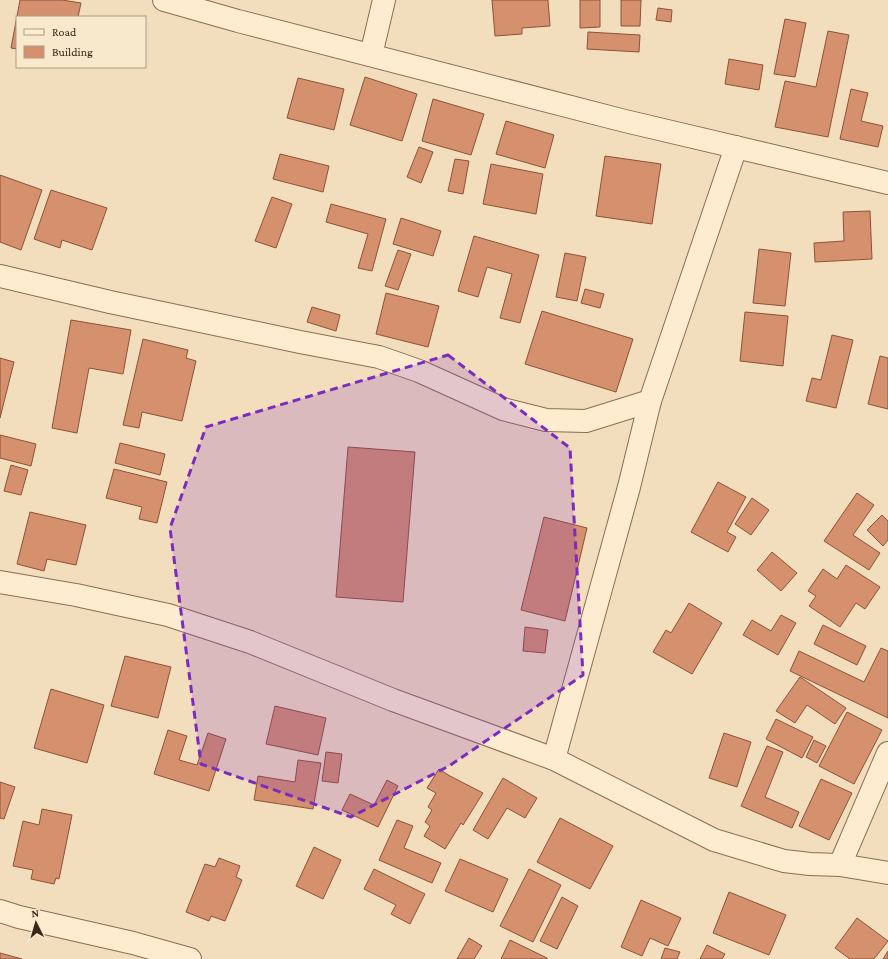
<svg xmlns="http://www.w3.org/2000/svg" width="888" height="959" font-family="'Crimson Pro',serif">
<rect width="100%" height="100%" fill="#f2debc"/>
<!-- building -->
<g fill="#d5906d" stroke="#8e5237">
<polygon points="20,0 62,0 81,3 78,17 17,17 17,49 11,48"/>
<polygon points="492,0 548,0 550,26 522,28 522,34 495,36"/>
<polygon points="580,0 600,0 600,27 580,28"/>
<polygon points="621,0 641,0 640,26 621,26"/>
<polygon points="658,8 672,10 671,22 656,20"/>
<polygon points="785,19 806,23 795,77 774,74"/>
<polygon points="828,31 849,35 828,137 775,127 785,81 816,87"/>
<polygon points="588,32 640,35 639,52 587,49"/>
<polygon points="729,59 763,65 759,90 725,84"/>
<polygon points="365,77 417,94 402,141 350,125"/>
<polygon points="298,78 344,89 334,130 287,118"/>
<polygon points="851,89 868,93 861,121 883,126 878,147 840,139"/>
<polygon points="433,99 484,114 471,155 422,141"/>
<polygon points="506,121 554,135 545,168 496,154"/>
<polygon points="419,147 433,152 421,183 407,177"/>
<polygon points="280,154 329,166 323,192 273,179"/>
<polygon points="605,156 661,164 652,224 596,216"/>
<polygon points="455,159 469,161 463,194 448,191"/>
<polygon points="491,164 543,174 536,214 483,204"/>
<polygon points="0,175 42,190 21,250 0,242"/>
<polygon points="51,190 107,208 92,250 62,240 60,248 34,239"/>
<polygon points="272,197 292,204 276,248 255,241"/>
<polygon points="331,204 386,219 372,271 358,268 368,234 326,222"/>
<polygon points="870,211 872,259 815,262 814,243 844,241 843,212"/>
<polygon points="401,218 441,231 433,256 393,244"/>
<polygon points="474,236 539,255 520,323 500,318 512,274 487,267 478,297 458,291"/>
<polygon points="759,249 791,253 785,306 753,303"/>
<polygon points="398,250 411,254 398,290 385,286"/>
<polygon points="565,253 586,257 577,301 556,297"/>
<polygon points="585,289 604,294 600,308 581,303"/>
<polygon points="386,293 439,306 428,347 376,334"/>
<polygon points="312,307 340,315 336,331 307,322"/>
<polygon points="542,311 633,339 616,392 525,364"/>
<polygon points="745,312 788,316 783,366 740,361"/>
<polygon points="71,320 131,330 123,374 89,368 77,433 52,428"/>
<polygon points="832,335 853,340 836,408 806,401 812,378 821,380"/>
<polygon points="143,339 188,350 186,358 196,361 182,421 142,412 139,428 123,425"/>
<polygon points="880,356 888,358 888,409 868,404"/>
<polygon points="0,358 14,362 0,418"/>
<polygon points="0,435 36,444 31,466 0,458"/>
<polygon points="120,443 165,454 160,475 115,463"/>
<polygon points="348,447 415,452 403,602 336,597"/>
<polygon points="11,465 28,470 21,495 4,491"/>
<polygon points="114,469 167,482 157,523 139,519 142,507 106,498"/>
<polygon points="718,482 746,497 727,532 736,537 728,552 691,532"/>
<polygon points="857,493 874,505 853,535 880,553 869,570 824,541"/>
<polygon points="752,498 769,510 751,535 735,524"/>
<polygon points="30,512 86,525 76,565 47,559 44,571 17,564"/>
<polygon points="882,515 888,521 888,540 883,546 867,530"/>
<polygon points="544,517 587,528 565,621 521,610"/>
<polygon points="772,552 797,573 781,591 757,570"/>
<polygon points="846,565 880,587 865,609 856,603 840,627 809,606 816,596 808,591 823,569 837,579"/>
<polygon points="689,603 722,623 692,674 653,652 666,630 671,633"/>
<polygon points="781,615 796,623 778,655 743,635 752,620 771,631"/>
<polygon points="823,625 866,646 857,665 814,644"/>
<polygon points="525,627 548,630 545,653 523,651"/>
<polygon points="881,648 888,651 888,718 790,671 799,651 864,682"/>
<polygon points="125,656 171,667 158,718 111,706"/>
<polygon points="800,677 846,708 835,724 807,705 795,723 776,711"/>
<polygon points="51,689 104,705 87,763 34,748"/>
<polygon points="275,706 326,718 318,755 266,744"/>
<polygon points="847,712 882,730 854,784 819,766"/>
<polygon points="776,719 813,737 802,758 766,739"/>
<polygon points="168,730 187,736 179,760 197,765 208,733 226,739 209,791 154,774"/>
<polygon points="724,733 751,742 737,787 709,778"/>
<polygon points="814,740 826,746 817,763 806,757"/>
<polygon points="767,746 783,752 765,797 799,812 792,828 741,806"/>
<polygon points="326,752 342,754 338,783 322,781"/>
<polygon points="298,760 321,763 313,809 254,800 258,776 295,782"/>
<polygon points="439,769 450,776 483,793 463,825 461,823 445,849 424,836 430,826 425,822 432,810 428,807 436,793 427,788"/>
<polygon points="503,778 537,798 525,818 507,808 488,839 473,830"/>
<polygon points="821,779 852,793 829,840 799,826"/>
<polygon points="387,780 398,786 378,827 342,810 350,794 374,805"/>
<polygon points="0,782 15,787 4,819 0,818"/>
<polygon points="42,809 72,815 59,879 56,878 54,884 31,879 33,870 13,866 23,821 39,825"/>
<polygon points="560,818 613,846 590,889 537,862"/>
<polygon points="397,820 413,826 404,848 441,863 432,883 379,860"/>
<polygon points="314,847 341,860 323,899 296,886"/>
<polygon points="219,858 240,866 236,877 242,880 225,921 211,916 209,921 186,912 205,864 215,867"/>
<polygon points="460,859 508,879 493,912 445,891"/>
<polygon points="374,869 425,894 410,924 391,914 396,905 364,889"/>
<polygon points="529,869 561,885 533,942 500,926"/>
<polygon points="729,892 786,915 769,955 713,933"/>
<polygon points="562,897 578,906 557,949 540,941"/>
<polygon points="641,900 681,918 668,946 650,938 642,956 621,947"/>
<polygon points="857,918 888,941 874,959 850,959 835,948"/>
<polygon points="469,938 482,946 474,959 457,959"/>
<polygon points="510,940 547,958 547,959 501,959"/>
<polygon points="707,945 725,954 722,959 700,959"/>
<polygon points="665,948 680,952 677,959 661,959"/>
<polygon points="888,951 888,959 883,959"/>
<polygon points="0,953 22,959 0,959"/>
</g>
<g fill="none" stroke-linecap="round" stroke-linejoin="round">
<!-- minor casing -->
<g stroke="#8c6d53" stroke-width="24">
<g id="minor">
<polyline points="164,0 238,21 625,121 888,183"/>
<polyline points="371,55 384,0"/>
<polyline points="0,276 110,302 300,342 379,357 419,371 503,409 546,420 586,421 650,401"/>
<polyline points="0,582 76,595 168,615 250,642 393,700 554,759 714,840 784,861 810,864 840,865 888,873"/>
<polyline points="554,759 629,487 650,401 736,147"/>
<polyline points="840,865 888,753"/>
<polyline points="0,911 19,917 133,943 190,959"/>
</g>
</g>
<!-- minor -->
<use href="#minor" stroke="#fdecd0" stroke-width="22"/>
</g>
<!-- marked area -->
<path fill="#7b2cbf" fill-opacity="0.2" stroke="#7b2cbf" stroke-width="3" stroke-dasharray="8 5" stroke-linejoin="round" d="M448 355 570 448 583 675 449 766 351 817 201 764 170 528 206 427Z"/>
<!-- legend -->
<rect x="16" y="16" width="130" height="52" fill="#f9e9cc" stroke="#ac9b85"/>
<rect x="24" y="29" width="20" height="6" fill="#fdecd0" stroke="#ac9b85"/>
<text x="52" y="36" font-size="12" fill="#39271a">Road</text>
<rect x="24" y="46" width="20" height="12" fill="#d5906d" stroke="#ac9b85"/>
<text x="52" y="56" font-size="12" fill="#39271a">Building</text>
<!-- north arrow -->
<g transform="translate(36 923) rotate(355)" stroke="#f9e9cc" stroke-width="3" paint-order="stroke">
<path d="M0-3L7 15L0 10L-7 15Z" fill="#39271a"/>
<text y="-6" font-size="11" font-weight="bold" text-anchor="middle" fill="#39271a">N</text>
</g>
</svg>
